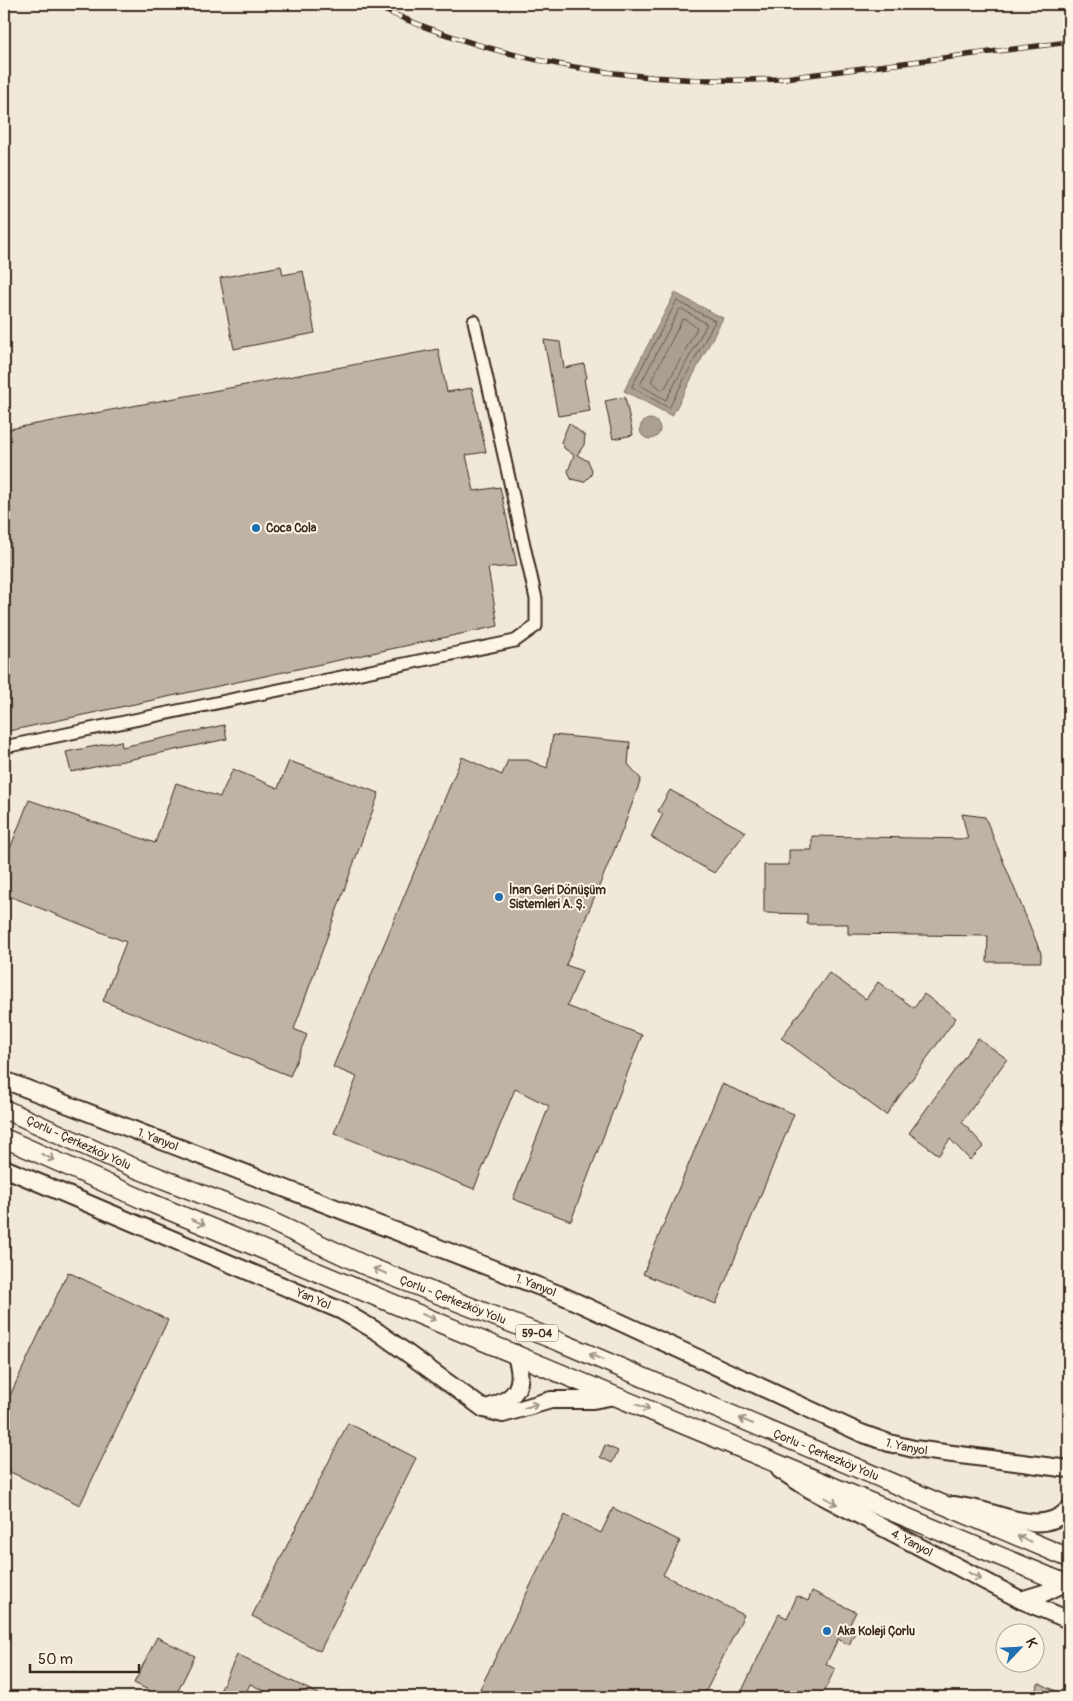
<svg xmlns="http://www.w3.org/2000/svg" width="1073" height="1701" font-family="Pangolin,sans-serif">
<rect width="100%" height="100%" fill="#f0e9d9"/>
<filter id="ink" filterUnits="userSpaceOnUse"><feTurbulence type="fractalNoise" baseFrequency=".02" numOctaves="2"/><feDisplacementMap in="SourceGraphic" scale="10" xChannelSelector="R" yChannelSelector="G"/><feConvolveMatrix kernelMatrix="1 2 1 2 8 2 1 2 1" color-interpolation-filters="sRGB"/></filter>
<g filter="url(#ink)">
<!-- water -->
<g fill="#aaa091" stroke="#7e7163">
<polygon points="675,293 723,318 672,416 624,391"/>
<circle cx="650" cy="429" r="10"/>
</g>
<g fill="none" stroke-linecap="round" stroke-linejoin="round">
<!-- shore -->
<g stroke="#67594c" stroke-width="1">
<polygon points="677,301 715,321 669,408 632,387"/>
<polygon points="682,309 707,324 666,400 640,385 679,310"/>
<polygon points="685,319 697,328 665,388 662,390 651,381 682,320"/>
</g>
</g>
<!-- building -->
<g fill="#beb3a4" stroke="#3b2a1e">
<polygon points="281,266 283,275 303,271 315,333 234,349 220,278"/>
<polygon points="544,340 560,342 564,368 584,364 587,378 584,379 590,411 558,416"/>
<polygon points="438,349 447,392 472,388 486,452 466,455 474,491 500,487 517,566 488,568 498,626 4,732 4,430"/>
<polygon points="625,397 633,435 613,439 605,401"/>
<polygon points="569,423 585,436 584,445 577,455 588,461 592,470 591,475 584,482 571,479 568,471 574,455 565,449 561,442"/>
<polygon points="224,725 227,739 71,772 66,752 121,741 122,747"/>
<polygon points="553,735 630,742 628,764 641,779 623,829 566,965 582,971 567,1006 642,1035 571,1221 513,1199 549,1106 515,1089 474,1189 334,1133 357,1077 333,1067 462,757 502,775 508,760 528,760 547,768"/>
<polygon points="289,761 379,793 294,1029 307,1035 290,1076 103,1001 126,942 4,894 4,864 29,800 155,843 176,783 220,797 233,769 278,788"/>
<polygon points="670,790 746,832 714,873 651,837 663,814 658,811"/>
<polygon points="962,814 985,817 1041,953 1041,962 987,962 988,936 848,934 848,924 807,924 807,914 764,913 764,865 789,865 789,850 812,850 812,836 968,839"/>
<polygon points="829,973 866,999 878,982 914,1008 924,994 956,1018 886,1115 781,1038"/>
<polygon points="978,1038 1007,1059 962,1122 984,1146 970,1160 950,1139 939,1155 909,1133"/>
<polygon points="722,1084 794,1114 716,1304 643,1274"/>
<polygon points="68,1272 168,1320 80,1505 4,1469 4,1408"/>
<polygon points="348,1423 416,1458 320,1651 252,1616"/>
<polygon points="605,1445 618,1451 612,1463 600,1457"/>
<polygon points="613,1508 680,1541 663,1575 744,1615 703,1697 476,1697 565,1515 601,1533"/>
<polygon points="812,1591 856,1612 849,1626 856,1630 849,1645 838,1639 826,1664 835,1669 821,1697 739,1697 779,1614 787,1618 797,1596 808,1601"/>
<polygon points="157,1637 195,1656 175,1697 163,1697 134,1683"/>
<polygon points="237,1655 325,1697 277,1697 250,1684 244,1697 228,1697 219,1693"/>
<polygon points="1039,1683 1069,1697 1032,1697"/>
</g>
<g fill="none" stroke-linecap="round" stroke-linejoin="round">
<!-- street casing -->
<g stroke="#3b2a1e" stroke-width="15">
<polyline id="street" points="4,747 515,641 536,626 536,599 474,321"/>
</g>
<!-- secondary casing -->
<g stroke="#3b2a1e" stroke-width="20">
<g id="secondary">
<path id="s1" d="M4 1080 561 1295 861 1433 889 1443 914 1449 1069 1469"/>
<path id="s2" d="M4 1168 342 1311 378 1332 484 1409 503 1414 551 1400H593L615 1396"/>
<path d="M486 1408C518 1399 526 1385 515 1353"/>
<path id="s3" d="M780 1470 811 1490 1021 1600 1069 1620"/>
<path d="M953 1505C966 1507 979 1509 991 1513 1017 1520 1047 1532 1069 1509"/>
<polyline points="1021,1600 1044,1593 1065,1583"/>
</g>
</g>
<!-- primary casing -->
<g stroke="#3b2a1e" stroke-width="21">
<g id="primary">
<path id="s4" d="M4 1109 130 1166 270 1221 364 1265 560 1342 1069 1558"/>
<polyline points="4,1138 144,1200 1069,1585"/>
</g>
</g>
<!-- street -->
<use href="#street" stroke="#fcf5e5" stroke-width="11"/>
<!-- secondary -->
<use href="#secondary" stroke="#fcf5e5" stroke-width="16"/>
<!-- primary -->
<use href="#primary" stroke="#fcf5e5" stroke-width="18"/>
<!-- rail casing -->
<g stroke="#3b2a1e" stroke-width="5.5">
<path id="rail" d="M371 4C496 63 639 86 777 79L1069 42"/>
</g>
<!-- rail -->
<use href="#rail" stroke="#fcf5e5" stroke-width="4" stroke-dasharray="11" stroke-linecap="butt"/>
</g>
<!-- one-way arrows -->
<defs><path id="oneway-shaft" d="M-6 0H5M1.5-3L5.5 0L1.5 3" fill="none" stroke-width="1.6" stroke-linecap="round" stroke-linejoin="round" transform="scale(1.25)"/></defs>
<g stroke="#9c9082">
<use href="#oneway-shaft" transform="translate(48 1157) rotate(24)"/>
<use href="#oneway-shaft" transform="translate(198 1222) rotate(22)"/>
<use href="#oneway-shaft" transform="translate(380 1271) rotate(-158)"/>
<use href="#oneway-shaft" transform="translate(429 1317) rotate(23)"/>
<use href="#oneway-shaft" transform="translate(596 1357) rotate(-157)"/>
<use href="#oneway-shaft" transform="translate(531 1406) rotate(-17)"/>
<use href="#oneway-shaft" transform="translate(643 1407) rotate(23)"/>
<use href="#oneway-shaft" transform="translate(746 1421) rotate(-157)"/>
<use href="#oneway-shaft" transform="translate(831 1501) rotate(28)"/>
<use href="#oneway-shaft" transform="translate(1024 1539) rotate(-158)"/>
<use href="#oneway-shaft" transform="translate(975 1576) rotate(28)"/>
</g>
</g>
<!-- markers -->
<g fill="#1f6fb2" stroke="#fcf5e5" stroke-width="2">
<circle cx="256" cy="528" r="5"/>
<circle cx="499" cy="897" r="5"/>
<circle cx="827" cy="1631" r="5"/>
</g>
<g text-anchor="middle" stroke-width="4" stroke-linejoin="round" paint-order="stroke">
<!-- shield labels -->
<rect fill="#fcf5e5" stroke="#75675a" stroke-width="1" x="516" y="1324.5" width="42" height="17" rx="4"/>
<g font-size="11" font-weight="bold" fill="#3b2a1e">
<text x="537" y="1337">59-04</text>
</g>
<!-- poi labels -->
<g font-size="12" font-weight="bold" fill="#3b2a1e" stroke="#fcf5e5" text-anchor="start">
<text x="266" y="532">Coca Cola</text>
<text x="509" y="894">İnan Geri Dönüşüm<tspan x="509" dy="14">Sistemleri A. Ş.</tspan></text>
<text x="837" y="1635">Aka Koleji Çorlu</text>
</g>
<!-- street labels -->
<g font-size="12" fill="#3b2a1e" stroke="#fcf5e5">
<text dy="4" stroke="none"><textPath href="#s1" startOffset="165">1. Yanyol</textPath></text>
<text dy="4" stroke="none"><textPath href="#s4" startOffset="82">Çorlu - Çerkezköy Yolu</textPath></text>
<text dy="4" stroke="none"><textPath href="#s1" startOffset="570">1. Yanyol</textPath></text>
<text dy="4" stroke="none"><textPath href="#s2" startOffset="336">Yan Yol</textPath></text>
<text dy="4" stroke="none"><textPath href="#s4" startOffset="488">Çorlu - Çerkezköy Yolu</textPath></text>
<text dy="4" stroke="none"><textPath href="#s1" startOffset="975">1. Yanyol</textPath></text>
<text dy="4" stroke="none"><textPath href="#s4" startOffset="892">Çorlu - Çerkezköy Yolu</textPath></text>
<text dy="4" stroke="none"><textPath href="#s3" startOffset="151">4. Yanyol</textPath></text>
</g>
</g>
<!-- margin -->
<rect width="1073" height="1701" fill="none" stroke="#fcf5e5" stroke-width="20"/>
<rect x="10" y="10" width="1053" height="1681" fill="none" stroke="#3b2a1e" stroke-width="2" filter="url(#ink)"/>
<!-- north arrow -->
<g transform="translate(1020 1648) rotate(65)"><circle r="24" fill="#fcf5e5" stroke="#afa495"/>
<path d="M0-4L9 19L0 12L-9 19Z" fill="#1f6fb2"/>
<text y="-8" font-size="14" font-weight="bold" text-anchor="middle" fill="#3b2a1e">K</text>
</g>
<!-- scale -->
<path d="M30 1664v8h109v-8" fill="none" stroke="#3b2a1e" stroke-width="2.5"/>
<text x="38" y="1664" font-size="15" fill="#3b2a1e" stroke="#fcf5e5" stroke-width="4" paint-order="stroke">50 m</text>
</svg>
